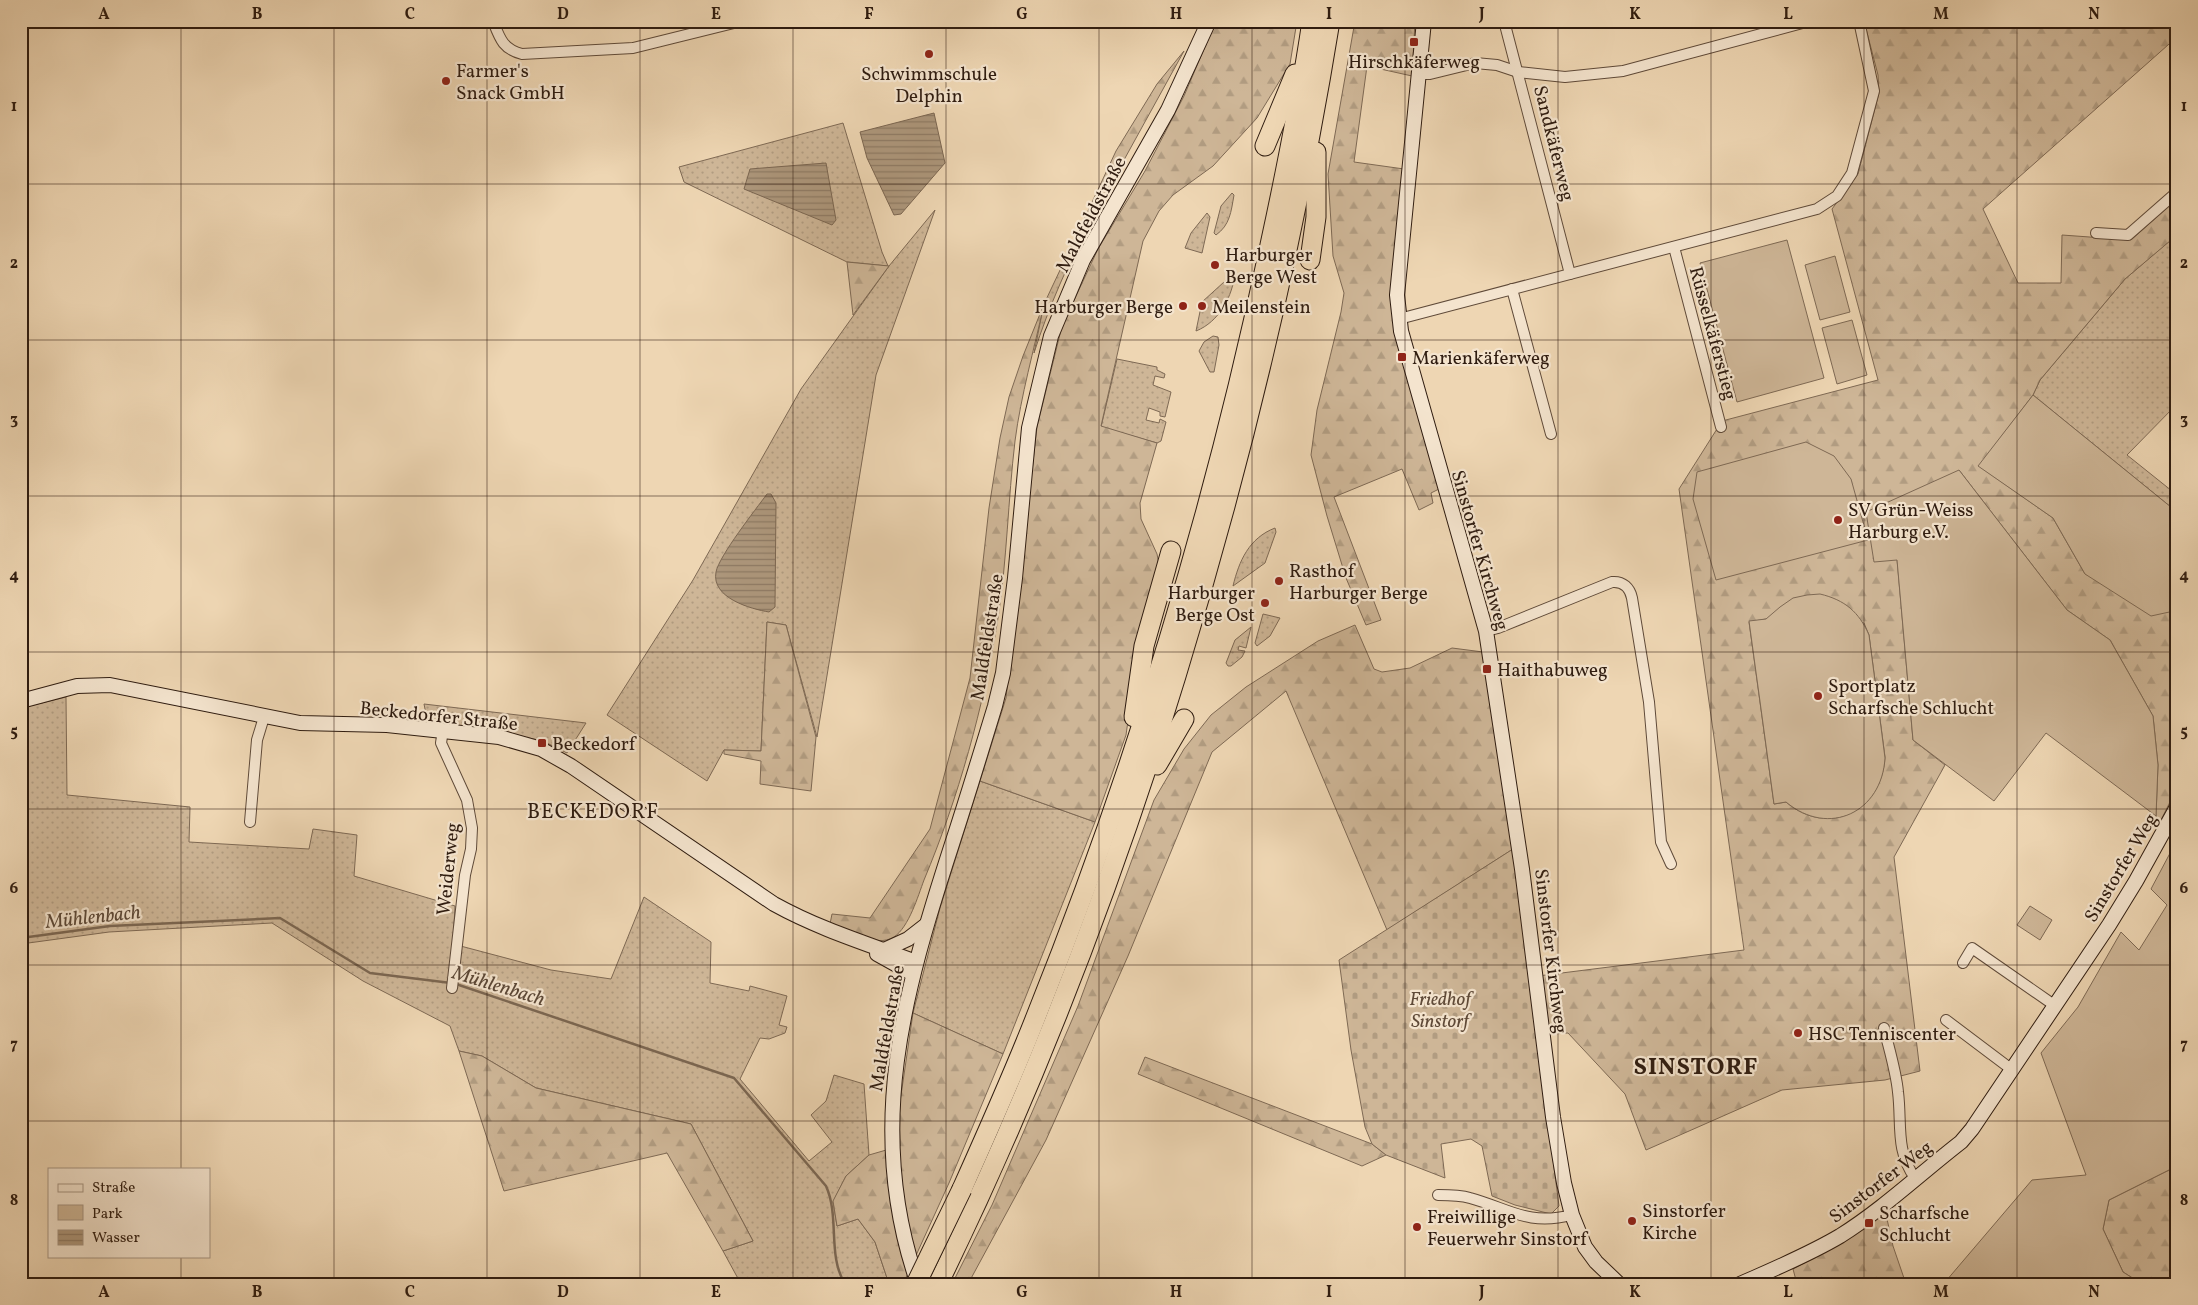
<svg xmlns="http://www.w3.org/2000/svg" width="2198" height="1305" font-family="Vollkorn,serif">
<defs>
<pattern id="grass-dots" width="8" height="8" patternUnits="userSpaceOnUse" patternTransform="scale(1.25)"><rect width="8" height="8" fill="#ceb697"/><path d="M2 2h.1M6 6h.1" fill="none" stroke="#b19c81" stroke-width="1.8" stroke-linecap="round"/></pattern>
<pattern id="forest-firs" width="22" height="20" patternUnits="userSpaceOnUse" patternTransform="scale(1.25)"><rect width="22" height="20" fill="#ceb697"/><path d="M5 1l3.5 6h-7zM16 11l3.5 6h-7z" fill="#b19c81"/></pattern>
<pattern id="cemetery-stones" width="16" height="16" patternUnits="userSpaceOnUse" patternTransform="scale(1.25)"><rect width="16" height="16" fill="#ceb697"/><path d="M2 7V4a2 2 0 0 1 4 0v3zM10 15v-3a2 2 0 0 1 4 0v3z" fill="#b19c81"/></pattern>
<pattern id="water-rules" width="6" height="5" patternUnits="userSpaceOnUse" patternTransform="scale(1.25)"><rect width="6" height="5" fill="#ad977c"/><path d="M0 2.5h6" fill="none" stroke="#8d7a64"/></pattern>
</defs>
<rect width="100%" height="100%" fill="#eed6b3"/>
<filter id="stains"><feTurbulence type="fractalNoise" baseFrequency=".004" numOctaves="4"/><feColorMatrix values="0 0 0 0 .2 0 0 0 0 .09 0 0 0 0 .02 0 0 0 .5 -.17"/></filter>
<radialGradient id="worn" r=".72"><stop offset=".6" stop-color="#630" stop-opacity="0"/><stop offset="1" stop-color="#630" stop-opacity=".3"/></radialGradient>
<!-- grass -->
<g fill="url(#grass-dots)" stroke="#7e6954">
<polygon points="843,123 882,252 888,266 847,262 684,182 679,167"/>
<path d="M1232 193 1234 195C1231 212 1230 225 1216 235L1214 233 1221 206Z"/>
<polygon points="935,210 876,375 817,737 786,625 767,622 761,751 724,750 707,781 607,715 693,580 801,389 889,266"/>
<path d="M1087 213 1092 218C1069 261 1049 306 1034 353L1044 304Z"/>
<polygon points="1207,213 1210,217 1202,253 1185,248 1191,233"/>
<polygon points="2173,238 2177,241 2177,404 2127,455 2177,495 2177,512 2033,395 2040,380 2125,279"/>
<path d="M1235 272C1233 296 1219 322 1196 331L1202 302Z"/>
<polygon points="1213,336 1218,337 1219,345 1214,372 1210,372 1199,351 1204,342"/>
<polygon points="1117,359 1157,367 1157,370 1165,374 1164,378 1155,376 1153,385 1171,392 1165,417 1160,416 1160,412 1149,408 1146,420 1159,423 1160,419 1166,422 1161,441 1157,443 1101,427"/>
<path d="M1275 528 1276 532 1265 563 1233 586C1239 561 1249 538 1275 528Z"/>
<polygon points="1263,614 1280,618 1270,636 1257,646 1255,643"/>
<polygon points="1251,627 1246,648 1239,646 1238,650 1245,651 1242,657 1231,666 1228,666 1226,663 1235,640"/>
<polygon points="66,697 67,795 190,807 189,842 309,849 313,829 357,835 354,876 455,906 453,944 551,970 611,979 644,897 711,942 710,983 749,991 750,986 787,996 779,1025 787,1027 785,1033 769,1039 760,1038 740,1079 809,1161 832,1142 811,1115 826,1101 834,1075 864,1084 869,1155 846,1176 833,1202 837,1226 858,1219 875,1242 889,1284 741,1284 723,1251 753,1241 691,1124 536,1088 482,1056 459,1051 450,1026 363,981 272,923 109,932 21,944 21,708"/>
<polygon points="424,704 586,723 567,753 543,741 500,732 428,724"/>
<polygon points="980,781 1095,822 1003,1054 913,1013 940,908"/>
</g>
<!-- forest -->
<g fill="url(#forest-firs)" stroke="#7e6954" fill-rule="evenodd">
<polygon points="1216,21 1297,21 1290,64 1257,118 1213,166 1173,195 1159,211 1143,241 1101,426 1157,443 1140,503 1141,519 1157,554 1160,570 1139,643 1126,735 1095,822 980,781 1006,698 1037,427 1062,326 1098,249 1145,171 1184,96"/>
<polygon points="1355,21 1415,21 1412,76 1367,66 1354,162 1404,169 1391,301 1439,489 1431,493 1433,503 1419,510 1402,469 1334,497 1381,620 1366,625 1346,578 1327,516 1311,455 1317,410 1341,312 1344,293 1333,256 1328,174"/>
<path d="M1864 21H2177V37L1983 209 2018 283H2061L2062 235 2131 240 2177 199V235L2125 279 2040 380 2033 395 1979 466 2053 518 2085 574 2174 611 2177 600V788L2160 822 2156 816 2158 765 2153 716 2110 640 2067 610 1959 470 1897 559 1913 740 1945 765 1894 857 1920 1071 1885 1080 1782 1090 1646 1150 1625 1094 1568 1033 1537 1035 1530 977 1744 950 1679 489 1722 421 1878 380 1832 209 1858 174 1879 93 1878 75ZM1766 619 1864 623 1869 635 1885 757C1882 811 1828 838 1786 802L1774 804 1749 622Z"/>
<polygon points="1184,51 1092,218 1087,213 1116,151 1157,84"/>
<polygon points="847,262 889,266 853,315"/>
<path d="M1044 304C1034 350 1021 395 1015 441 1008 500 1007 560 998 618 984 706 958 799 924 880 918 896 909 927 894 937 876 948 848 931 830 924L832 914 870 918 930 829 970 678 989 508 1000 438 1009 397 1023 356Z"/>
<polygon points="767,622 786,625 816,737 811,791 760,784 761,761 724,754 724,750 761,751"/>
<polygon points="1355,625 1374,669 1382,672 1410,668 1452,648 1483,652 1513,849 1387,930 1286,691 1212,752 1128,956 1046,1140 968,1284 952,1284 992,1205 1078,1006 1154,800 1184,749 1211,715 1246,687 1318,641"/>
<polygon points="913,1013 1003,1054 949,1183 903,1284 889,1284 875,1242 858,1219 837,1226 833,1201 846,1176 869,1155 900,1146 899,1109"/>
<polygon points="459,1051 482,1056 536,1088 691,1124 753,1241 723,1251 667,1153 504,1191"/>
<polygon points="1145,1057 1372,1144 1386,1155 1362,1166 1138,1074"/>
<polygon points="2177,1166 2177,1284 2142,1284 2123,1272 2103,1229 2109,1200"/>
<polygon points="1885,1210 1893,1246 1906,1284 1797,1284 1793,1269 1846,1241"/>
</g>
<!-- cemetery -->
<polygon fill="url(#cemetery-stones)" stroke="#7e6954" points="1513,849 1559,1206 1551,1214 1515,1205 1492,1196 1482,1146 1471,1139 1441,1144 1445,1178 1386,1155 1372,1144 1365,1127 1351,1050 1339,960"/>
<!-- green -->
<g fill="#ceb697" stroke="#7e6954">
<polygon points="1787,240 1824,378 1737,402 1700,263"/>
<polygon points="1835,256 1850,312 1820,320 1805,265"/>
<polygon points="1852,320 1867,375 1837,384 1822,328"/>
<polygon points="2033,395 2177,512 2177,600 2174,611 2151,616 2085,574 2053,518 1978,466"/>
<polygon points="1806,442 1834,456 1851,479 1868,540 1716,580 1693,499 1697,472"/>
<polygon points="1959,470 2067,610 2110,640 2153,716 2158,765 2156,816 2046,733 1994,801 1913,740 1897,560 1874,562 1866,512"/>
<path d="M1820 594C1845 600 1859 612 1869 635L1885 758C1882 812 1829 838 1786 802L1774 804 1749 621 1766 619 1780 607 1793 598 1807 595Z"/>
<polygon points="2177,840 2177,1166 2109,1200 2103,1229 2123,1272 2142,1284 1941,1284 1946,1281 2032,1180 2086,1175 2041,1053 2078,1007 2121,932 2139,950 2167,905 2151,889"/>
<polygon points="2030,906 2052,920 2040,940 2017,925"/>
</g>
<!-- water -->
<g fill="url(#water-rules)" stroke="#7b6651">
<polygon points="934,113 945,163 901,214 894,215 867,158 860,132"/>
<polygon points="826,163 836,220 832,225 744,189 750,169"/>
<path d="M767 494H771L776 503 775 607 769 612C751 609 711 598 716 572 719 556 756 509 767 494Z"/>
</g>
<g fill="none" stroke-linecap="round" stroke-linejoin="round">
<!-- stream -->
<g stroke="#7b6651" stroke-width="2.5">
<polyline points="21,938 110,926 280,918 370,973 451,983"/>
<path d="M456 984 734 1078 826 1186C840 1217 827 1255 845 1284"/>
</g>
<!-- street casing -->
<g stroke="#5f4a39" stroke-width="12">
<g id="street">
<path d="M493 21C500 39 503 49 522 54L633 48 742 21"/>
<polyline points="1504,21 1570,274"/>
<polyline points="1419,74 1430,74 1475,63 1497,65 1518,72 1565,77 1623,71 1810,21"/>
<polyline points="2096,233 2128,235 2177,192"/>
<polyline points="1674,247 1721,427"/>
<polyline points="1512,289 1551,434"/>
<polyline points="1399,319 1817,209 1837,196 1852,173 1874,91 1859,21"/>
<path d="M1486 631 1498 628 1612 582C1623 581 1630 588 1632 598L1649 702 1661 842 1671 864"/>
<polyline points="443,730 441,743 467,800 472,828 471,849 465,875 452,988"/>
<polyline points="250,822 257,740 264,717"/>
<polyline points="1963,963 1972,948 2054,1005"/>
<polyline points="1946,1020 2011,1069"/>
<path d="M1884 1028C1889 1049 1896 1071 1898 1092 1902 1124 1895 1150 1915 1178"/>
<path d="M1438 1195C1448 1195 1460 1195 1470 1198 1510 1209 1527 1226 1572 1215"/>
</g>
</g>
<!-- secondary casing -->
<g stroke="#2f1c10" stroke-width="16">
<g id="secondary">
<polyline points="1424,21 1397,295 1401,331 1486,631 1522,869 1553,1117 1564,1183 1572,1215 1585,1247 1596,1262 1619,1284"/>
<path d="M21 701 77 686 110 685 300 723 387 725 499 737 541 749 571 766 774 904C819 929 868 944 916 962"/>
<polyline points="884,950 908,939 926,925"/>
<polyline points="877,954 913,974"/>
<path d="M918 1284C864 1130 904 992 952 844 967 798 981 752 995 706L1003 673 1015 578 1029 428 1051 336 1083 260 1168 110 1209 21"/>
<path d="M1740 1284C1774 1269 1808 1255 1840 1236 1883 1209 1921 1173 1961 1142L1972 1129 2109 925 2136 881 2177 807"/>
</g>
</g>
<!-- highway casing -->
<g stroke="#2f1c10" stroke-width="21">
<g id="highway">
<polyline points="1265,146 1295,74"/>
<polyline points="1310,260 1316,217 1316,152"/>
<polyline points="1134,717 1144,646 1171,551"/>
<polyline points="1157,765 1184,719"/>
<path d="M962 1189C988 1131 1014 1073 1037 1014 1137 765 1215 507 1270 245 1286 171 1301 96 1312 21"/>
<path d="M938 1284C1034 1088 1112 884 1176 676 1242 461 1294 243 1330 21"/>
</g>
</g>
<!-- street -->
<use href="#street" stroke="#f4e4ce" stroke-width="10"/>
<!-- secondary -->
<use href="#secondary" stroke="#f4e4ce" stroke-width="14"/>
<!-- highway -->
<use href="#highway" stroke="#eed6b3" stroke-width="19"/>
<!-- highway-bridge casing -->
<g stroke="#2f1c10" stroke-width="21" stroke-linecap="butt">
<polyline id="highway-bridge" points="916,1284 962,1189"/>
</g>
<!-- highway-bridge -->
<use href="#highway-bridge" stroke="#eed6b3" stroke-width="19"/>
</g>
<!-- grid -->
<path fill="none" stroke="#2f1c10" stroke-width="1" stroke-opacity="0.55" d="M181 21V1169M334 21V1284M487 21V1284M640 21V1284M793 21V1284M946 21V1284M1099 21V1284M1252 21V1284M1405 21V1284M1558 21V1284M1711 21V1284M1864 21V1284M2017 21V1284M21 184H2177M21 340H2177M21 496H2177M21 652H2177M21 809H2177M21 965H2177M21 1121H2177M181 1256V1284"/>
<!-- markers -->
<g fill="#8f2418" stroke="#f4e4ce" stroke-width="2">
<rect x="1409" y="37" width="10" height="10" rx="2.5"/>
<circle cx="929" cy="54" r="5"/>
<circle cx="446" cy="81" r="5"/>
<circle cx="1215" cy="265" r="5"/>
<circle cx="1183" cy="306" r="5"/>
<circle cx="1202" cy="306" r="5"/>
<rect x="1397" y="352" width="10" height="10" rx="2.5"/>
<circle cx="1838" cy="520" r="5"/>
<circle cx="1279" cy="581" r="5"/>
<circle cx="1265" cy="603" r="5"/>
<rect x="1482" y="664" width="10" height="10" rx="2.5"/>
<circle cx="1818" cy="696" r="5"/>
<rect x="537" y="738" width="10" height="10" rx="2.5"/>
<circle cx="1798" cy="1033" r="5"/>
<circle cx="1632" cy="1221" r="5"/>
<rect x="1864" y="1218" width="10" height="10" rx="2.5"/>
<circle cx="1417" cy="1227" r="5"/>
</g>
<g text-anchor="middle" stroke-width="4.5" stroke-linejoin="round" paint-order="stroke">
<!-- poi labels -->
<g font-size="19" fill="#2f1c10" stroke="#f4e4ce" text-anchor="start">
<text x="1414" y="68" text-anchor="middle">Hirschkäferweg</text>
<text x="456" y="77">Farmer's<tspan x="456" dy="22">Snack GmbH</tspan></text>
<text x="929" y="80" text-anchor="middle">Schwimmschule<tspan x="929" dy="22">Delphin</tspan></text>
<text x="1225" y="261">Harburger<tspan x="1225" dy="22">Berge West</tspan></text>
<text x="1173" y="313" text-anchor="end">Harburger Berge</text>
<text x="1212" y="313">Meilenstein</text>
<text x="1412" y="364">Marienkäferweg</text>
<text x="1848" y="516">SV Grün-Weiss<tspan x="1848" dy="22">Harburg e.V.</tspan></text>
<text x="1289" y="577">Rasthof<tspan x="1289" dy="22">Harburger Berge</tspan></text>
<text x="1255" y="599" text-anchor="end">Harburger<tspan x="1255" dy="22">Berge Ost</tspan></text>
<text x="1497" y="676">Haithabuweg</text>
<text x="1828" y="692">Sportplatz<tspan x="1828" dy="22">Scharfsche Schlucht</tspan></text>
<text x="552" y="750">Beckedorf</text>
<text x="1808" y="1040">HSC Tenniscenter</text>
<text x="1642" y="1217">Sinstorfer<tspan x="1642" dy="22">Kirche</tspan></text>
<text x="1879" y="1219">Scharfsche<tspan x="1879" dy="22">Schlucht</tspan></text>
<text x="1427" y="1223">Freiwillige<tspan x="1427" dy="22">Feuerwehr Sinstorf</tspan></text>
</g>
<!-- street labels -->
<g font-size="19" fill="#2f1c10" stroke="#f4e4ce">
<text transform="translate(1555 143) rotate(76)" y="7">Sandkäferweg</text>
<text transform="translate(1090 214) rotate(-62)" y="7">Maldfeldstraße</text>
<text transform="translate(1714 333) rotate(75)" y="7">Rüsselkäferstieg</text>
<text transform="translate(1481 550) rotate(74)" y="7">Sinstorfer Kirchweg</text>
<text transform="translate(986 637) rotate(-81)" y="7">Maldfeldstraße</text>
<text transform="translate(439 715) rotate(6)" y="7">Beckedorfer Straße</text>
<text transform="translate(2120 867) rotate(-59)" y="7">Sinstorfer Weg</text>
<text transform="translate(447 869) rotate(-84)" y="7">Weiderweg</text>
<text transform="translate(1552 951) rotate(83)" y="7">Sinstorfer Kirchweg</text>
<text transform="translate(886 1028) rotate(-80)" y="7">Maldfeldstraße</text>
<text transform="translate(1880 1181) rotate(-37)" y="7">Sinstorfer Weg</text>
</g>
<!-- park labels -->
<g font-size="19" font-style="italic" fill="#5f4a38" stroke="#f4e4ce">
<text x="1440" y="1005">Friedhof<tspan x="1440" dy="22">Sinstorf</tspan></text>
</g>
<!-- water labels -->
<g font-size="20" font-style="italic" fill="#5b4736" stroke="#f4e4ce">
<text transform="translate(93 916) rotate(-6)" y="7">Mühlenbach</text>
<text transform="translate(499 985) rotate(17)" y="7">Mühlenbach</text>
</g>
<!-- quarter labels -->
<g font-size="21" letter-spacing="1" fill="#2f1c10" stroke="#f4e4ce">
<text x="593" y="818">BECKEDORF</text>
</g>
<!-- district labels -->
<g font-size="24" font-weight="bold" letter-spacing="1" fill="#2f1c10" stroke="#f4e4ce">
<text x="1696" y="1074">SINSTORF</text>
</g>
</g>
<!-- margin -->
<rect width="2198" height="1305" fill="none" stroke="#eed6b3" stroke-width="55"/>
<!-- legend -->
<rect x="48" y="1168" width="162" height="90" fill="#f4e4ce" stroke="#a59482"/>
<rect x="58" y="1184" width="25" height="8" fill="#f4e4ce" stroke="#a59482"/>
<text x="92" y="1192" font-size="15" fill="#2f1c10">Straße</text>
<rect x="58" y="1205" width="25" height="15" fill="#ceb697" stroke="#a59482"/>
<text x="92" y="1218" font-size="15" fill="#2f1c10">Park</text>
<rect x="58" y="1230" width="25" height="15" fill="url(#water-rules)" stroke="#a59482"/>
<text x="92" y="1242" font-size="15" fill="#2f1c10">Wasser</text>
<rect x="28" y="28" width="2142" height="1250" fill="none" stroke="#2f1c10" stroke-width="2"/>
<g font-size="16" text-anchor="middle" font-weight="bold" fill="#2f1c10">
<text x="104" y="19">A</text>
<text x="257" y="19">B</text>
<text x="410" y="19">C</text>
<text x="563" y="19">D</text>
<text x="716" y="19">E</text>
<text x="869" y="19">F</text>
<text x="1022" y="19">G</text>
<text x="1176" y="19">H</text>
<text x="1329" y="19">I</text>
<text x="1482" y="19">J</text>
<text x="1635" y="19">K</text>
<text x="1788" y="19">L</text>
<text x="1941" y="19">M</text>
<text x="2094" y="19">N</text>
<text x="14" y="111">1</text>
<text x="2184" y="111">1</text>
<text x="14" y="268">2</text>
<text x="2184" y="268">2</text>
<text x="14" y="424">3</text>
<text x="2184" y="424">3</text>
<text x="14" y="580">4</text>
<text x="2184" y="580">4</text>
<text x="14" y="736">5</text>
<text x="2184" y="736">5</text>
<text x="14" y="893">6</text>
<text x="2184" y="893">6</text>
<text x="14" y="1049">7</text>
<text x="2184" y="1049">7</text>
<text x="14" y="1205">8</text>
<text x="2184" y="1205">8</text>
<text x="104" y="1297">A</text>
<text x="257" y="1297">B</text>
<text x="410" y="1297">C</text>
<text x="563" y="1297">D</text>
<text x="716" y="1297">E</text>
<text x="869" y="1297">F</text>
<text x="1022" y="1297">G</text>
<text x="1176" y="1297">H</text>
<text x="1329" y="1297">I</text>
<text x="1482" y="1297">J</text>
<text x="1635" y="1297">K</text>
<text x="1788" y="1297">L</text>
<text x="1941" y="1297">M</text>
<text x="2094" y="1297">N</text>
</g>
<rect width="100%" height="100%" filter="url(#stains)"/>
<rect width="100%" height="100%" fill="url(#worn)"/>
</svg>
